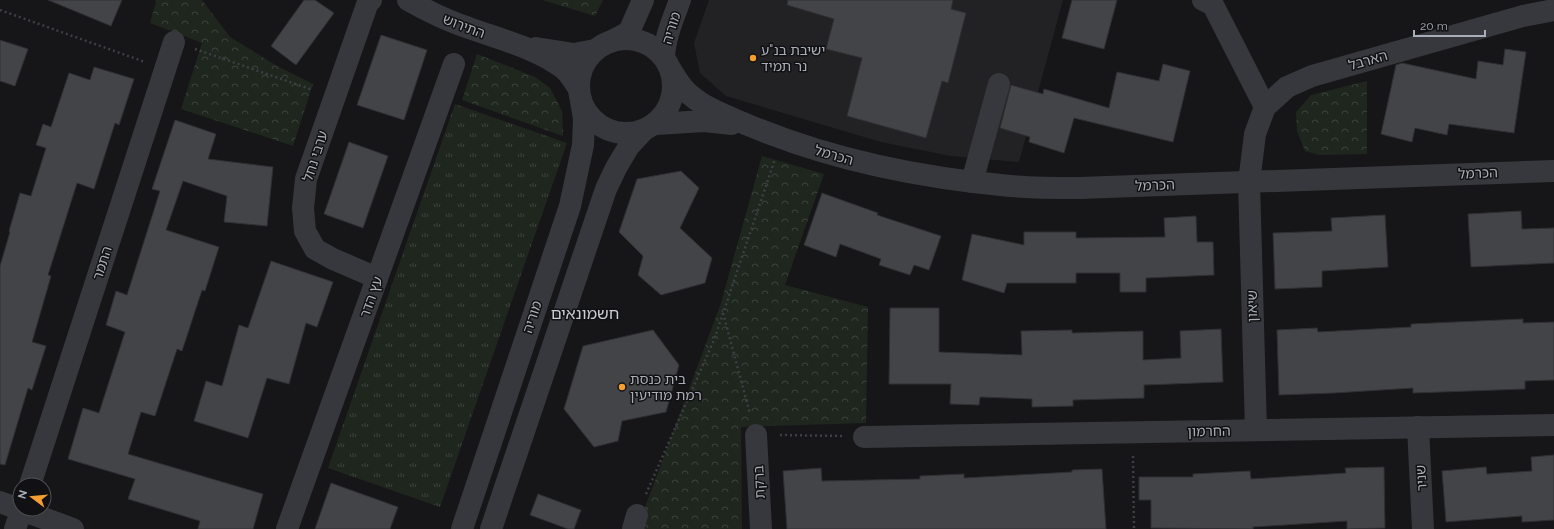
<svg xmlns="http://www.w3.org/2000/svg" width="1554" height="529" font-family="Raleway,'Noto Sans Hebrew',sans-serif">
<defs>
<pattern id="grass-tufts" width="24" height="20" patternUnits="userSpaceOnUse"><rect width="24" height="20" fill="#1e261e"/><path d="M3 7l-1-3M5 7V3M7 7l1-3M15 17l-1-3M17 17v-4M19 17l1-3" fill="none" stroke="#3c433d"/></pattern>
<pattern id="park-crowns" width="20" height="18" patternUnits="userSpaceOnUse"><rect width="20" height="18" fill="#1e261e"/><path d="M2 6a3 3 0 1 1 6 0M12 15a3 3 0 1 1 6 0" fill="none" stroke="#3c433d"/></pattern>
</defs>
<rect width="100%" height="100%" fill="#161618"/>
<!-- built -->
<polygon fill="#222225" points="709,0 1063,0 1019,162 951,156 881,142 726,96 700,73 694,43"/>
<!-- grass -->
<polygon fill="url(#grass-tufts)" points="455,104 567,143 440,507 328,468"/>
<!-- park -->
<g fill="url(#park-crowns)">
<polygon points="155,0 202,0 230,37 277,66 313,84 293,146 181,109 202,43 150,23 156,2"/>
<polygon points="542,0 603,0 595,16"/>
<polygon points="477,54 535,77 550,88 562,111 563,136 462,100"/>
<polygon points="1367,81 1367,154 1319,155 1305,151 1297,131 1296,112 1311,95"/>
<polygon points="762,156 824,174 785,285 868,307 866,423 741,427 742,529 637,529 721,303"/>
</g>
<!-- building -->
<g fill="#424448" stroke="#303034">
<polygon points="48,0 122,0 111,26"/>
<polygon points="304,0 315,0 334,13 296,65 271,46"/>
<polygon points="788,0 953,0 951,9 966,13 948,83 942,81 926,138 847,116 862,58 826,49 834,19 787,5"/>
<polygon points="1072,0 1117,0 1104,49 1062,38"/>
<polygon points="381,35 427,50 404,120 357,105"/>
<polygon points="0,40 28,49 15,86 0,81"/>
<polygon points="1505,49 1526,52 1514,133 1449,124 1447,135 1415,128 1412,142 1381,134 1396,65 1402,63 1476,79 1478,61 1503,65"/>
<polygon points="1163,64 1190,71 1173,142 1074,118 1064,153 1029,142 1030,137 1000,128 1011,85 1043,94 1044,89 1109,108 1117,72 1159,81"/>
<polygon points="94,67 134,79 119,125 115,123 94,189 77,183 48,275 51,276 32,342 46,346 32,390 28,388 5,465 0,464 0,266 10,232 9,231 20,193 31,196 46,148 36,145 43,124 51,127 69,73 90,80"/>
<polygon points="175,120 216,134 208,159 273,167 267,226 224,222 227,196 183,181 166,230 219,247 205,291 202,290 182,351 177,349 155,416 141,412 128,454 263,494 253,529 198,529 200,521 128,499 135,479 68,459 83,408 99,413 125,332 106,325 116,291 127,295 160,191 152,189"/>
<polygon points="349,142 388,156 363,228 324,214"/>
<polygon points="681,171 699,188 680,228 712,258 705,283 661,295 638,275 643,256 619,232 637,179"/>
<polygon points="822,193 878,213 877,215 941,236 929,270 914,265 910,275 879,265 881,259 840,244 836,257 804,245"/>
<polygon points="1521,211 1522,229 1554,228 1554,263 1471,267 1468,214"/>
<polygon points="1385,215 1388,267 1322,271 1322,287 1275,289 1273,233 1332,231 1331,218"/>
<polygon points="1196,216 1197,242 1213,242 1214,275 1146,278 1146,292 1120,292 1120,273 1076,273 1076,283 1007,283 1004,293 962,280 972,234 1024,245 1024,232 1076,232 1076,238 1165,237 1164,218"/>
<polygon points="271,261 333,282 317,327 306,323 289,384 267,378 248,438 194,421 206,381 222,386 239,325 248,328"/>
<polygon points="890,308 939,308 939,352 1022,355 1021,331 1072,330 1072,333 1143,331 1143,360 1181,358 1180,331 1221,329 1223,382 1144,385 1144,398 1073,400 1073,406 1032,407 1032,399 980,397 979,405 950,404 951,384 889,384"/>
<polygon points="1523,319 1523,323 1554,322 1554,380 1525,381 1525,389 1413,393 1413,388 1334,393 1279,395 1277,330 1317,328 1318,332 1411,327 1411,324"/>
<polygon points="653,330 679,365 666,412 622,421 618,441 594,447 564,409 583,346"/>
<polygon points="1554,455 1554,520 1522,522 1522,516 1446,522 1442,471 1486,467 1487,474 1532,471 1531,457"/>
<polygon points="1384,467 1385,528 1347,529 1347,521 1253,527 1253,529 1151,528 1151,500 1139,500 1139,477 1193,477 1193,474 1250,471 1251,479 1346,473 1345,468"/>
<polygon points="821,468 822,481 920,479 920,476 964,474 964,478 1072,472 1072,470 1102,469 1106,529 787,529 783,471"/>
<polygon points="331,483 398,507 390,529 315,529"/>
<polygon points="538,494 581,510 574,529 568,529 530,515"/>
</g>
<g fill="none" stroke-linecap="round" stroke-linejoin="round">
<!-- path -->
<g stroke="#3d3f44" stroke-width="2.5" stroke-dasharray="2 3" stroke-linecap="butt">
<polyline points="0,10 145,62"/>
<polyline points="195,49 313,90"/>
<polyline points="723,313 750,414"/>
<polyline points="780,435 843,436"/>
<polyline points="1133,456 1134,529"/>
<polyline points="646,494 714,340 775,159"/>
</g>
<!-- minor -->
<g stroke="#37383d" stroke-width="22">
<polyline points="371,0 368,2 306,179 303,208 305,231 315,249 333,259 377,278"/>
<path d="M408 0C427 11 448 21 469 28 502 40 536 48 564 69 570 74 575 83 579 89"/>
<polyline points="1203,0 1213,5 1265,107"/>
<circle cx="626" cy="86" r="47"/>
<polyline points="610,42 629,32 643,0"/>
<polyline points="536,48 574,54 595,50"/>
<path d="M664 57C665 37 673 19 680 0"/>
<path d="M671 70C675 76 679 84 685 90 701 107 727 116 748 125 831 160 921 178 1010 186 1033 188 1057 188 1080 188L1554 171"/>
<polyline points="656,124 704,121 732,124"/>
<polyline points="972,182 999,84"/>
<polyline points="1418,427 1423,529"/>
<polyline points="1256,430 1249,182 1255,134 1265,107 1287,87 1312,76 1523,16 1554,10"/>
<polyline points="756,435 761,529"/>
<polyline points="864,437 1554,425"/>
<polyline points="30,485 174,42"/>
<polyline points="0,502 73,529"/>
<polyline points="15,529 22,509"/>
<polyline points="287,529 454,64"/>
<polyline points="462,529 570,206 583,145 584,119 581,101"/>
<polyline points="491,529 606,189 616,168 629,146 644,130"/>
<polyline points="633,529 637,515"/>
</g>
</g>
<!-- markers -->
<g fill="#f49e31" stroke="#111113" stroke-width="1.5">
<circle cx="753" cy="58" r="4"/>
<circle cx="622" cy="387" r="4"/>
</g>
<g text-anchor="middle" stroke-width="3" stroke-linejoin="round" paint-order="stroke">
<!-- street labels -->
<g font-size="14" fill="#a8aeb8" stroke="#111113">
<text transform="translate(464 26) rotate(21)" y="5">התירוש</text>
<text transform="translate(671 28) rotate(-73)" y="5">מוריה</text>
<text transform="translate(1368 60) rotate(-16)" y="5">הארבל</text>
<text transform="translate(834 155) rotate(16)" y="5">הכרמל</text>
<text transform="translate(315 156) rotate(-72)" y="5">ערבי נחל</text>
<text transform="translate(1478 173) rotate(-2)" y="5">הכרמל</text>
<text transform="translate(1155 185) rotate(-2)" y="5">הכרמל</text>
<text transform="translate(102 263) rotate(-72)" y="5">התמר</text>
<text transform="translate(371 297) rotate(-70)" y="5">עץ הדר</text>
<text transform="translate(1252 306) rotate(-91)" y="5">שיאון</text>
<text transform="translate(532 317) rotate(-72)" y="5">מוריה</text>
<text transform="translate(1209 431) rotate(-1)" y="5">החרמון</text>
<text transform="translate(1421 478) rotate(-93)" y="5">שניר</text>
<text transform="translate(759 482) rotate(-93)" y="5">ברקת</text>
</g>
<!-- poi labels -->
<g font-size="14" fill="#a8aeb8" stroke="#111113" text-anchor="start">
<text x="761" y="55">ישיבת בנ"ע<tspan x="761" dy="16">נר תמיד</tspan></text>
<text x="630" y="384">בית כנסת<tspan x="630" dy="16">רמת מודיעין</tspan></text>
</g>
<!-- quarter labels -->
<g font-size="16" fill="#c9cdd4" stroke="#111113">
<text x="585" y="319">חשמונאים</text>
</g>
</g>
<!-- north arrow -->
<g transform="translate(32 497) rotate(286)"><circle r="19" fill="#111113" stroke="#4d5055"/>
<path d="M0-3L7 15L0 10L-7 15Z" fill="#f49e31"/>
<text y="-6" font-size="11" font-weight="bold" text-anchor="middle" fill="#a8aeb8">N</text>
</g>
<!-- scale -->
<path d="M1414 30v6h71v-6" fill="none" stroke="#a8aeb8" stroke-width="2"/>
<text x="1420" y="30" font-size="12" fill="#a8aeb8" stroke="#111113" stroke-width="3" paint-order="stroke">20 m</text>
</svg>
